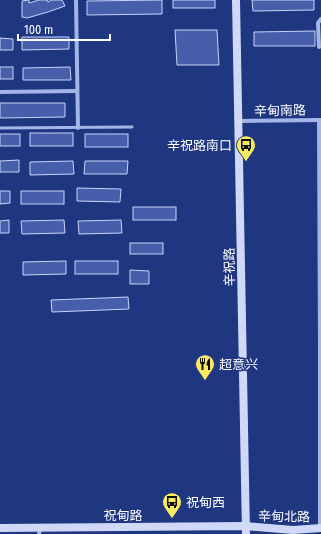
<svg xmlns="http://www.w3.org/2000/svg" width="321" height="534" font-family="'Fira Sans Condensed','Noto Sans SC',sans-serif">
<rect width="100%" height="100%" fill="#1f3681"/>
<!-- building -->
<g fill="#475fab" stroke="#c8d4f7">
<polygon points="29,0 29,3 39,0 47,0 48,2 51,0 62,0 65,6 48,12 27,18 22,17 22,1"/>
<polygon points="162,0 162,14 87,15 87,1"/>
<rect x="173" y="0" width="42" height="8"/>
<polygon points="252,0 314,0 314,10 253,11"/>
<polygon points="175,30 217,30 219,65 177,65"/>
<polygon points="315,31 315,46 254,46 254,32"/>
<polygon points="22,37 69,37 69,49 22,50"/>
<polygon points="0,38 13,39 13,50 0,50"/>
<rect x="0" y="67" width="13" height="12"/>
<polygon points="70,67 71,80 23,80 23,68"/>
<polygon points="0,103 65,103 65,117 0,118"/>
<rect x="30" y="133" width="43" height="13"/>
<rect x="0" y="134" width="20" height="12"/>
<rect x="85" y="134" width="43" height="13"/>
<polygon points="19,160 19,172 0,172 0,161"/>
<polygon points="73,161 74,174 30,175 30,162"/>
<polygon points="85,161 128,161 127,174 84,174"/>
<polygon points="77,188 121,189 120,202 77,201"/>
<polygon points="0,191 10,191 10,203 0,204"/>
<rect x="21" y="191" width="43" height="13"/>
<rect x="133" y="207" width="43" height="13"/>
<polygon points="9,220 9,233 0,233 0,221"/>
<polygon points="64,220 65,233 22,234 21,221"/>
<polygon points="121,220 122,233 79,234 78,221"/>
<rect x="130" y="243" width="33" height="11"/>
<polygon points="66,261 66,274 23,275 23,262"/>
<rect x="75" y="261" width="43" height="13"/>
<polygon points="130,270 149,271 149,284 130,284"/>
<polygon points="128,297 129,309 52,312 51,300"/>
</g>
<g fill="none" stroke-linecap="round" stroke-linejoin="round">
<!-- lane -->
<polyline stroke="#a4b5e9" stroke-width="3" points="0,128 132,127"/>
<!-- street -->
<g stroke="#a4b5e9" stroke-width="4">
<polyline points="76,0 78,128"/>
<polyline points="319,47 318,23 321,19"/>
<polyline points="0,92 77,91"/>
<polyline points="319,120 320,349 321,349"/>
<polyline points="238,121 321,120"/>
<polyline points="320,349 320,528"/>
<polyline points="39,534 40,528"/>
</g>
<!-- secondary -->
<g stroke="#cfd8f7" stroke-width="8">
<polyline points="236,0 246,534"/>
<polyline points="0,528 245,526 293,530 321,528"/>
</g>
</g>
<!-- icons -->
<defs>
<g id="bus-pin" transform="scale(1)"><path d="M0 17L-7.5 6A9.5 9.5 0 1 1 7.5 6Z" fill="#f7ea63" stroke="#1f3681"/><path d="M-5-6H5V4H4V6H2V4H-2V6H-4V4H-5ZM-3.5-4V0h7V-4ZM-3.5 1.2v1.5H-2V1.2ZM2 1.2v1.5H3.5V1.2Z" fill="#111"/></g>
<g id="restaurant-pin" transform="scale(1)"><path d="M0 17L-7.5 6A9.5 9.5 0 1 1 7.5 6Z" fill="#f7ea63" stroke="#1f3681"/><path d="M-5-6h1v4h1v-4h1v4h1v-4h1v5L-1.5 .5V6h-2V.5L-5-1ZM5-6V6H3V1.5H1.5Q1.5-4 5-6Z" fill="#111"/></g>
</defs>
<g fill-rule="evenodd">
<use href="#bus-pin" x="246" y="145"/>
<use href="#restaurant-pin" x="205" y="364"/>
<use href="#bus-pin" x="172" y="502"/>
</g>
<g text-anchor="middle" stroke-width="3" stroke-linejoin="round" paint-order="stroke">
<!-- street labels -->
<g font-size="13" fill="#fff" stroke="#1f3681">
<text transform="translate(280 110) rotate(-1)" y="5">辛甸南路</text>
<text transform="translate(229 267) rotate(-91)" y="5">辛祝路</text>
<text x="123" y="520">祝甸路</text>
<text transform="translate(284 516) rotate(1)" y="5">辛甸北路</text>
</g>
<!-- poi labels -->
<g font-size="13" fill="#fff" stroke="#1f3681" text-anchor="start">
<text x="232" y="150" text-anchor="end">辛祝路南口</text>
<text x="219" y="369">超意兴</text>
<text x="186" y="507">祝甸西</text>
</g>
</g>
<!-- scale -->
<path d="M18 34v6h92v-6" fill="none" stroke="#ffffff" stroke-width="2"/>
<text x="24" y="34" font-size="12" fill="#ffffff" stroke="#1f3681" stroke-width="3" paint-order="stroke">100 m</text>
</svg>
